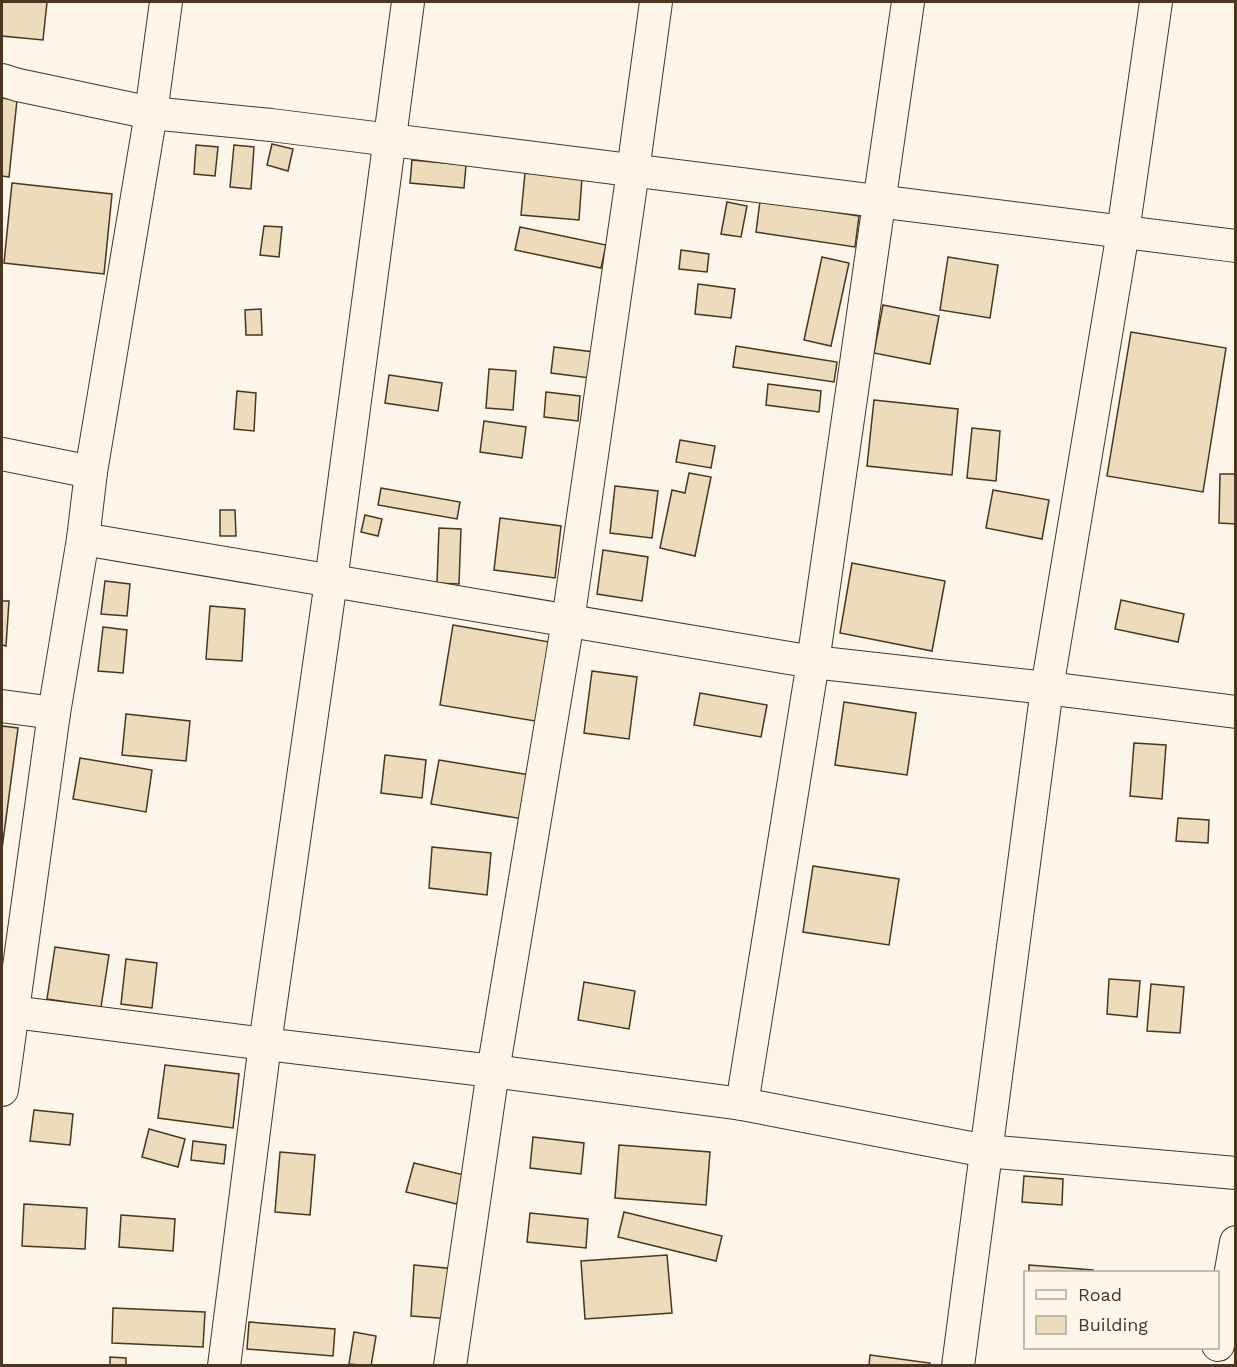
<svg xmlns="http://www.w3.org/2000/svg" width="1237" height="1367" font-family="'Work Sans',sans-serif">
<rect width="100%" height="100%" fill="#fbf6e9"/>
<!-- building -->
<g fill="#ecdcbc" stroke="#4a3520" stroke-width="1.5">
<polygon points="2,2 47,2 43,40 2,36"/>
<polygon points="2,98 17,100 9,177 2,176"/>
<polygon points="272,144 293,149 288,171 267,165"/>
<polygon points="196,145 218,147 215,176 194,174"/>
<polygon points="234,145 254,147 251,189 230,187"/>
<polygon points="412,160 466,165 464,188 410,183"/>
<polygon points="525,173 582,178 579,220 521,215"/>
<polygon points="12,183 112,194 104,274 4,263"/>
<polygon points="760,201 859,216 855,247 756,232"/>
<polygon points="727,202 747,206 741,237 721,234"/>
<polygon points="264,226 282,227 279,257 260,255"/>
<polygon points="520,227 606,245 601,268 515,250"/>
<polygon points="681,250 709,254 707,272 679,269"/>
<polygon points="822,257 849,263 831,346 804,340"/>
<polygon points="948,257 998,265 990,318 940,310"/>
<polygon points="698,284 735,289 731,318 695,314"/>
<polygon points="883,305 939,316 930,364 874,353"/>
<polygon points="261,309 262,335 246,335 245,310"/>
<polygon points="1131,332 1226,348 1203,492 1107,476"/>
<polygon points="736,346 837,362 834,382 733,367"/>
<polygon points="554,347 594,352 590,378 551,373"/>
<polygon points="489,369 516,371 513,410 486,408"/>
<polygon points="389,375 442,383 438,411 385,403"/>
<polygon points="768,384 821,391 819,412 766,405"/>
<polygon points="237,391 256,393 254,431 234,429"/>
<polygon points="546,392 580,396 578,421 544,417"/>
<polygon points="874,400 958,409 952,475 867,466"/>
<polygon points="484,421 526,427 522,458 480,452"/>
<polygon points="972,428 1000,431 996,481 967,478"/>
<polygon points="680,440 715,446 711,468 676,462"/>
<polygon points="689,473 711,477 695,556 660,548 672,490 685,493"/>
<polygon points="1220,474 1236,474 1236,524 1219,523"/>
<polygon points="615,486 658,491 652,538 610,533"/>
<polygon points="381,488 460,502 457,519 378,505"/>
<polygon points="993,490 1049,500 1042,539 986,528"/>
<polygon points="220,510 235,510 236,536 220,536"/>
<polygon points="365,515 382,519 378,536 361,532"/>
<polygon points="500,518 561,526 555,578 494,570"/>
<polygon points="439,528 461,529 459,584 437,583"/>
<polygon points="603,550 648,557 642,601 597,594"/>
<polygon points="852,563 945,581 932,651 840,633"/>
<polygon points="105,581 130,584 127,616 101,614"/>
<polygon points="1121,600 1184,614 1178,642 1115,629"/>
<polygon points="2,601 9,601 6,646 2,645"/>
<polygon points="210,606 245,609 242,661 206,659"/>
<polygon points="453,625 555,643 541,722 440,705"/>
<polygon points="103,627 127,630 123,673 98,671"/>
<polygon points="592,671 637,677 629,739 584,733"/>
<polygon points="700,693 767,705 761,737 694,725"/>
<polygon points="844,702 916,713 907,775 835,765"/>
<polygon points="126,714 190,721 186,761 122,755"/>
<polygon points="2,726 18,728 2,849"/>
<polygon points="1134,743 1166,745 1162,799 1130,796"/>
<polygon points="385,755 426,760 422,798 381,793"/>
<polygon points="80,758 152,770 146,812 73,799"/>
<polygon points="439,760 530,775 523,819 431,804"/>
<polygon points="1178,818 1209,820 1208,843 1176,841"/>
<polygon points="432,847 491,853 487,895 429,888"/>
<polygon points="813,866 899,879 889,945 803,932"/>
<polygon points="55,947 109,955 101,1007 47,999"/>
<polygon points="126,959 157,963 152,1008 121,1004"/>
<polygon points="1109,979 1140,981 1137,1017 1107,1014"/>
<polygon points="584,982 635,991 629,1029 578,1020"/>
<polygon points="1151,984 1184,987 1180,1033 1147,1031"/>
<polygon points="165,1065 239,1074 233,1128 158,1118"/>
<polygon points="34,1110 73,1114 70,1145 30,1141"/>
<polygon points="149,1129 185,1139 178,1167 142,1157"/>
<polygon points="533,1137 584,1143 581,1174 530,1168"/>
<polygon points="193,1141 226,1145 224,1164 191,1160"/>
<polygon points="619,1145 710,1152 706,1205 615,1198"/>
<polygon points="280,1152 315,1155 310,1215 275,1212"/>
<polygon points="414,1163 464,1175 457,1204 406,1192"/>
<polygon points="1024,1176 1063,1179 1062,1205 1022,1202"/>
<polygon points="24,1204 87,1208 85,1249 22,1246"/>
<polygon points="624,1212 722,1236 716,1261 618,1237"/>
<polygon points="530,1213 588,1219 586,1248 527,1242"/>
<polygon points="121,1215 175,1219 173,1251 119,1247"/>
<polygon points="667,1255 672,1313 585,1319 581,1261"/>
<polygon points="414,1265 456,1269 452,1319 411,1316"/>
<polygon points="1029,1265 1093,1270 1093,1272 1029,1272"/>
<polygon points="113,1308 205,1312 203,1347 112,1343"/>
<polygon points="249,1322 335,1329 333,1356 247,1349"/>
<polygon points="354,1332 376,1336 371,1366 349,1364"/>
<polygon points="870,1355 930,1363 929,1366 869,1366"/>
<polygon points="110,1357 126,1358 126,1366 110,1366"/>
</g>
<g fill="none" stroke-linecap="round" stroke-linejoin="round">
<!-- minor casing -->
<g stroke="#4a3520" stroke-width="34">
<g id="minor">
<polyline points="2,80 18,85 151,113 271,125 1236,246"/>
<polyline points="2,454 91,472"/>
<polyline points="83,539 813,662 1047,688 1236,712"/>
<polyline points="2,706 54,713"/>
<polyline points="13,1012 265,1044 493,1071 742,1104 986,1151 1236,1173"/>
<polyline points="2,1090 54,713 83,539 91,472 151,113 166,2"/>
<polyline points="742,1104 813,662 908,2"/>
<polyline points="1218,1345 1236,1242"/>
<polyline points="224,1366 265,1044 331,581 408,2"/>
<polyline points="450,1366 493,1071 568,621 633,171 656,2"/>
<polyline points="958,1366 1047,688 1123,232 1156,2"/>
</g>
</g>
<!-- minor -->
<use href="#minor" stroke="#fbf6e9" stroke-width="32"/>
</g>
<!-- border -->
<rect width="1237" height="1367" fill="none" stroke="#4a3520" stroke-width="6"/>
<!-- legend -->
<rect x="1024" y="1271" width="195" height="78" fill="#fbf6e9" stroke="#b4a999" stroke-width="1.5"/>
<rect x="1036" y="1290" width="30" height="9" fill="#fbf6e9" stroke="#b4a999" stroke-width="1.5"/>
<text x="1078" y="1301" font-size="18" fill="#4a3520">Road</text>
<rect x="1036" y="1316" width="30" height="18" fill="#ecdcbc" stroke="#b4a999" stroke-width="1.5"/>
<text x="1078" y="1331" font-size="18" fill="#4a3520">Building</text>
</svg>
